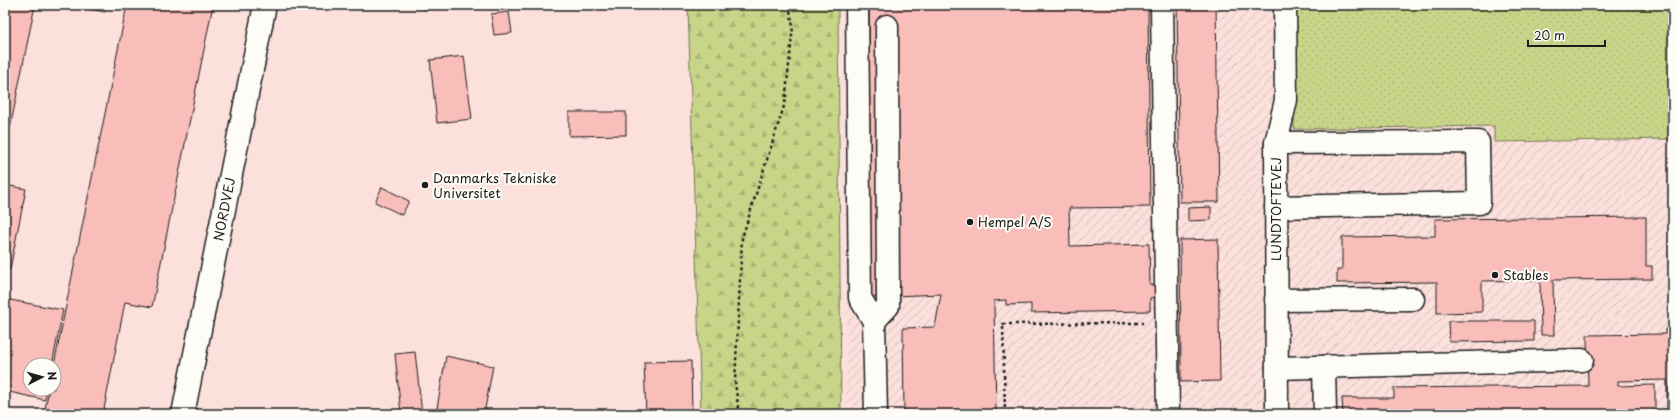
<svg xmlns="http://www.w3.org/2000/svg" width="1678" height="419" font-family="'Playpen Sans',sans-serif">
<defs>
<pattern id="industrial-furrows" width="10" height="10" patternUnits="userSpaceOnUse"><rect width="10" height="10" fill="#fbe0dc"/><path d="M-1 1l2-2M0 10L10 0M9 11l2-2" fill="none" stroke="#d7c0bc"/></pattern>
<pattern id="grass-dots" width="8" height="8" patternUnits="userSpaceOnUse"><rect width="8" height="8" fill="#c8d589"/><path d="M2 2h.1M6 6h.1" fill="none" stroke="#abb676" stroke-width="1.8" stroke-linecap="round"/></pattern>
<pattern id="forest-firs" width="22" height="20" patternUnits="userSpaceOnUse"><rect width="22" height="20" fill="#c8d589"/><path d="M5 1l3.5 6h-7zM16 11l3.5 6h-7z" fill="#abb676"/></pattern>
</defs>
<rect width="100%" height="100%" fill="#fcefeb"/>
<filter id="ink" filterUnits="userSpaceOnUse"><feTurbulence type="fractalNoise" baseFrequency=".025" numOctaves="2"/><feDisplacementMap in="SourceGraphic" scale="8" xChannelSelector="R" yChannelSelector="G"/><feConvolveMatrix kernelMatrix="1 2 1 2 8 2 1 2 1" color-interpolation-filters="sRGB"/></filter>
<g filter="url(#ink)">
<!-- built -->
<path fill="#fbe0dc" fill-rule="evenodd" d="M5 5H844L846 414H5ZM30 365H54V389H30Z"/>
<!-- industrial -->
<polygon fill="url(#industrial-furrows)" points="844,5 1673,5 1673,414 846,414"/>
<!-- grass -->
<polygon fill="url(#grass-dots)" stroke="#727852" points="1292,5 1673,5 1673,139 1494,142 1494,126 1294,129"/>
<!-- forest -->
<polygon fill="url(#forest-firs)" stroke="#727852" points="688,5 838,5 841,414 701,414"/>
<!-- building -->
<g fill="#f9bdba" stroke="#1c1c1c">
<polygon points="5,5 35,5 5,153"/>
<polygon points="68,5 106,5 105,12"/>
<polygon points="127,5 213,5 152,307 125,302 103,414 44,414 49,389 54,389 54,365"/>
<polygon points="422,5 457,5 423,9"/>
<polygon points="869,5 1148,5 1150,207 1069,208 1070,246 1149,244 1150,285 1156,285 1156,297 1150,298 1150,311 1031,313 1031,304 1006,305 1006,300 994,301 996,414 904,414 903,328 935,327 941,294 871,297"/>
<polygon points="1177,5 1216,5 1219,202 1180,202"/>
<polygon points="509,12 512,33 494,35 491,14"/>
<polygon points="464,56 472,119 437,123 430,60"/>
<polygon points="569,112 626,112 626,135 569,136"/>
<polygon points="5,185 26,189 10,269 5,268"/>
<polygon points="382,187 409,201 402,215 375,202"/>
<polygon points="1211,207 1211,220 1188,221 1188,208"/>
<polygon points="1646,217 1646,266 1652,266 1652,279 1553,280 1554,335 1541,335 1540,280 1482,281 1482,312 1437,313 1437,282 1337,283 1337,270 1342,270 1342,237 1435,236 1435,219"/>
<polygon points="1218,239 1220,381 1181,382 1180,240"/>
<polygon points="5,299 63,310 52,365 30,365 30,389 47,389 45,400 5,391"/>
<polygon points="1448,321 1534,321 1534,341 1449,342"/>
<polygon points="1665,329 1673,329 1673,414 1667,414 1667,380 1618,381 1618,386 1655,385 1655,414 1343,414 1342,398 1394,398 1394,388 1588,386 1587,335 1665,334"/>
<polygon points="415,352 422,414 401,414 395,354"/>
<polygon points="446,356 493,366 484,414 436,414"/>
<polygon points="691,361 692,414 646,414 644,362"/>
</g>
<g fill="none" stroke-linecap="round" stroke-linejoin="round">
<!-- minor casing -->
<g stroke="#1c1c1c" stroke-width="25">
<g id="minor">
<polyline points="857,5 860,298 874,321 876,414"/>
<polyline points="1162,5 1168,414"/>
<polyline points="1276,143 1478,142 1479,203 1276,207"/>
<polyline points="1276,300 1413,299"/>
<polyline points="874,321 888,306 887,26"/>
<polyline points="1324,367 1325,414"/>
<polyline points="1277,368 1582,360"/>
<path id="s1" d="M183 414 265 5"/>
<polyline points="1277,414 1276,143 1286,100 1285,5"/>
</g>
</g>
<!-- path -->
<g stroke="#1c1c1c" stroke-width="2.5" stroke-dasharray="3 3" stroke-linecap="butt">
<polyline points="739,414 735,382 742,238 785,103 793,27 789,5"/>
<polyline points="1005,414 1003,324 1143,323"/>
</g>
<!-- minor -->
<use href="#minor" stroke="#fdfcf7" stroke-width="22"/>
</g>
</g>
<!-- markers -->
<g fill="#1c1c1c" stroke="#fdfcf7" stroke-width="1.5">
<circle cx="425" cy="185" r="4"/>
<circle cx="970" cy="222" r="4"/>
<circle cx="1495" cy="275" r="4"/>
</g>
<g text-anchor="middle" stroke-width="4" stroke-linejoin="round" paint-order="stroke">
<!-- poi labels -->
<g font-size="13" fill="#1c1c1c" stroke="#fdfcf7" text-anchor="start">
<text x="433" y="183">Danmarks Tekniske<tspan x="433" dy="15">Universitet</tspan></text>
<text x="978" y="227">Hempel A/S</text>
<text x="1503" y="280">Stables</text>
</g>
<!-- street labels -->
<g font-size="13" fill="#1c1c1c" stroke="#fdfcf7">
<text dy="5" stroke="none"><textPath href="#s1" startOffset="209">NORDVEJ</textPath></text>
<text transform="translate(1276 209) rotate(-90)" y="5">LUNDTOFTEVEJ</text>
</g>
</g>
<!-- margin -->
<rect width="1678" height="419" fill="none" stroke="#fdfcf7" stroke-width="20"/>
<rect x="10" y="10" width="1658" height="399" fill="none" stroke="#1c1c1c" stroke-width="1.5" filter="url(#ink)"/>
<!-- north arrow -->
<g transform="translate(42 377) rotate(84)"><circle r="19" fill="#fdfcf7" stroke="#a3a29f"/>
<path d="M0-3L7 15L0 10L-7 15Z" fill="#1c1c1c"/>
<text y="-6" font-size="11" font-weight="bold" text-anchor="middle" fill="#1c1c1c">N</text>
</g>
<!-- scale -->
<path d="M1528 40v6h77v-6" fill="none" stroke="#1c1c1c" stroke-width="2"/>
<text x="1534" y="40" font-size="12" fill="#1c1c1c" stroke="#fdfcf7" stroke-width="3" paint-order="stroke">20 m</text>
</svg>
